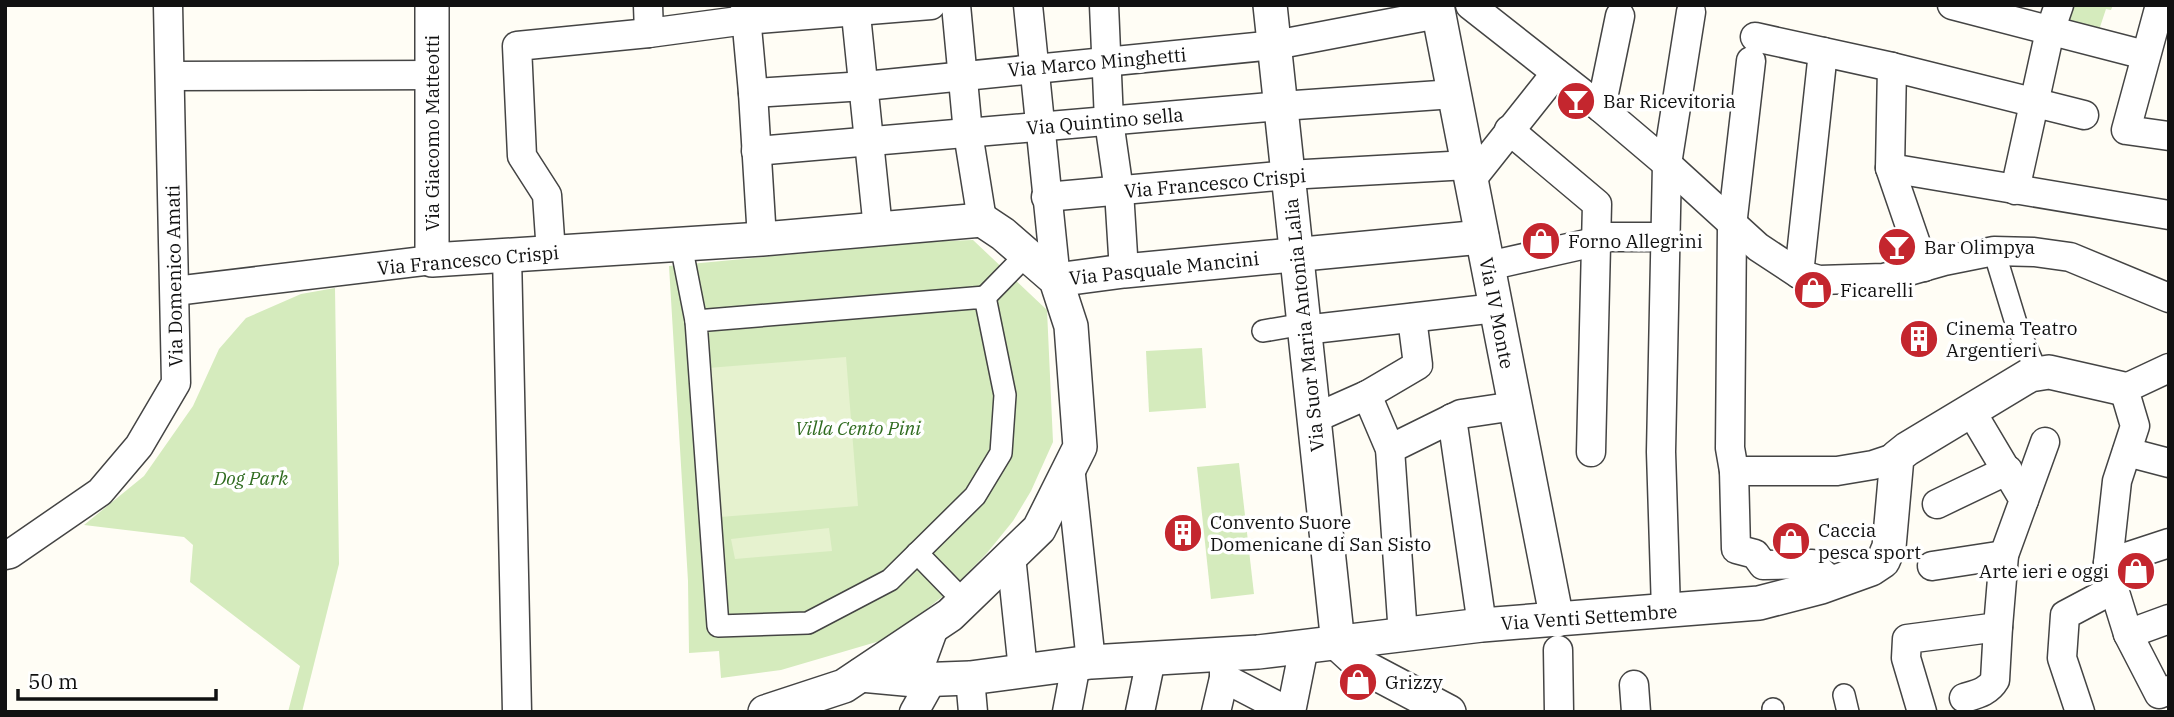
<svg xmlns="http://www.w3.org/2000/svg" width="2174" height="717" font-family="'IBM Plex Serif',serif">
<rect width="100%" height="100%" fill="#fffdf5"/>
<!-- green -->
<g fill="#d5ebbd">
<polygon points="2072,5 2113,5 2111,10 2106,9 2099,30 2068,22"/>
<polygon points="973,240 1047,310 1053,442 1031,491 1013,521 987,553 952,589 890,638 781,670 721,678 719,651 689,653 688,581 669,266 919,242"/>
<polygon points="335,288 339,564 302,712 288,712 300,666 190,582 193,545 184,537 84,525 144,476 193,406 219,349 246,318 301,294"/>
<polygon points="1202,348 1206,408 1149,412 1146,351"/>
<polygon points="1239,463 1254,594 1211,599 1197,467"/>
</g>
<!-- pitch -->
<g fill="#e6f2cf">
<polygon points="846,357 858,506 720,517 708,368"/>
<polygon points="829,528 832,551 735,559 731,539"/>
</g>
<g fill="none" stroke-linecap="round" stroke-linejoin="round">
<!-- pedestrian casing -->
<g stroke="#444" stroke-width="24">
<g id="pedestrian">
<polyline points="681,245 696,321"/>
<polyline points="1994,251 2016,323 2037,373"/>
<polygon points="985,297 1005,395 1001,453 975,496 890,580 808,623 718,626 696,321"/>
<polyline points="985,297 1027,254"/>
<polyline points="1263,331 1304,324"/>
<polyline points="917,553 952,589"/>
<polyline points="1844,695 1848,712"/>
<polyline points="1773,709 1773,712"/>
</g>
</g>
<!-- minor casing -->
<g stroke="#444" stroke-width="31">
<g id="minor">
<polyline points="648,5 649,33"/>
<polyline points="745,5 753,93 762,239"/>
<polyline points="855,5 878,229"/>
<polyline points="956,5 968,133 982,220"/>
<polyline points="1028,5 1056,280"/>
<polyline points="1104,5 1109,121 1119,191 1124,271"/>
<polyline points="1470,5 1601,108 1667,164 1758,247 1799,274 1819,280 1884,278 1944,261 1994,251 2034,252 2070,257 2169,298"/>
<polyline points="1952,5 2145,55"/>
<polyline points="2160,5 2126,130 2169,136"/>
<polyline points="1755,37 1892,67 2084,115"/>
<polyline points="1751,61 1732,226 1730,448 1734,471 1736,549 1755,554 1763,565 1812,564 1833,583"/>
<polyline points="1892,67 1890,168 1924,267"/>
<polyline points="170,76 433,75"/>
<polyline points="753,93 865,86 1275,45 1438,14"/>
<polyline points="1601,108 1620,16"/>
<polyline points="1509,130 1597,204 1591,452"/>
<polyline points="756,151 1281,106 1454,94"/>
<polyline points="1890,168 2169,215"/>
<polyline points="1471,180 1556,73"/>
<polyline points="2015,190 2050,31 2059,5"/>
<polyline points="1046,197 1288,175 1468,165"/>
<polyline points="551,253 547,195 522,156 517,46 649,33 746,20 931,5"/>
<polyline points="507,255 517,712"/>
<polyline points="1488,266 1595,242 1608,237 1664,237"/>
<polyline points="1799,274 1823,52"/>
<polyline points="175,291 432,260"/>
<polyline points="1304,330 1496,308"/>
<polyline points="2169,368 2124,389 2135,426 2117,481 2108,563 2114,589 2128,634 2159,694 2169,690"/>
<polyline points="1367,395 1390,449 1403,635"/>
<polyline points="1452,418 1482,625"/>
<polyline points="1313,419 1367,395 1418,365 1412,318"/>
<polyline points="1390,449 1461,414 1515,406"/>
<polyline points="2127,452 2169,463"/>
<polyline points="1070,466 1091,662"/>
<polyline points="1734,471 1837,471 1873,465 1897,457"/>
<polyline points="2024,500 2045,442"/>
<polyline points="1937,504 2008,470"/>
<polyline points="5,555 10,554 100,492 139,446 176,383 168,5"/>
<polyline points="1011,556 1023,670"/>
<polyline points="2108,563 2169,543"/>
<polyline points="1932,566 2004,555"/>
<polyline points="1666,610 1661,452 1667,164 1691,12"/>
<polyline points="2128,634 2169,619"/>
<polyline points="1558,650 1559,712"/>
<polyline points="970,678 973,712"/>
<polyline points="1224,678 1289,712"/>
<polyline points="915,680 935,625"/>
<polyline points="1634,685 1636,712"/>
<path d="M1964 698C1977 694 1988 692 1995 680L1998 627"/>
<polyline points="914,712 932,680"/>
<polyline points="1067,712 1076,664"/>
<polyline points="1140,712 1151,659"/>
<polyline points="1216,712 1224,678 1224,662"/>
<polyline points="1291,712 1304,647"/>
<polyline points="1922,712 1906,658 1907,639 1998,627 2004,555 2024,500 1971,411"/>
<polyline points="2080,712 2062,658 2065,615 2114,589"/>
</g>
</g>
<!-- tertiary casing -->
<g stroke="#444" stroke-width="36">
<g id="tertiary">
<polyline points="432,5 432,260 762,239 982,220 1003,234 1056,280 1071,326 1080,447 1039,529 950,615 844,686 765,712"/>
<polyline points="1270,5 1338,644 1362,666 1449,712"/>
<polyline points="1437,5 1557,620"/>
<polyline points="1056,280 1124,271 1482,237"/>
<polyline points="861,675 915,680 970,678 1091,662 1258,652 1482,625 1759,603 1821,587 1871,569 1883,561 1889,547 1897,457 1907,449 2030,375 2049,372 2124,389"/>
</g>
</g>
<!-- pedestrian -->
<use href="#pedestrian" stroke="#fff" stroke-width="21"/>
<!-- minor -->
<use href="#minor" stroke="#fff" stroke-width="28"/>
<!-- tertiary -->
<use href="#tertiary" stroke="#fff" stroke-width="33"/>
</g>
<!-- icons -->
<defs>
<g id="bar-disc" transform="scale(2.0125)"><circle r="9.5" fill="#c4262e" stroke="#fff"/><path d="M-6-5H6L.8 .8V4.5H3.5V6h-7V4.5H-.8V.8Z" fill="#fff"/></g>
<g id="shop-disc" transform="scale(2.0125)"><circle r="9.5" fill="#c4262e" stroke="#fff"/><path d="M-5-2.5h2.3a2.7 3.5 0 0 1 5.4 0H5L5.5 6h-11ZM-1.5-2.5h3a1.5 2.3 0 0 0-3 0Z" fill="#fff"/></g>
<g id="building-disc" transform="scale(2.0125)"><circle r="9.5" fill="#c4262e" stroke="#fff"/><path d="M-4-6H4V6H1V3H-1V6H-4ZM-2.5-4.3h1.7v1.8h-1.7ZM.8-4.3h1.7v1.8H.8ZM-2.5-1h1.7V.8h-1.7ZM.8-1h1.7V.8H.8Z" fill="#fff"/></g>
</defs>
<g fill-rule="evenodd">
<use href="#bar-disc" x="1576" y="101"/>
<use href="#shop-disc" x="1541" y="241"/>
<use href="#bar-disc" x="1897" y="247"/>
<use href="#shop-disc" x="1813" y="290"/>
<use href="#building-disc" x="1919" y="339"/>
<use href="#building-disc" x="1183" y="533"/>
<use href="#shop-disc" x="1791" y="541"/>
<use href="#shop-disc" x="2136" y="571"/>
<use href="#shop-disc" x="1358" y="682"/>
</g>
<g text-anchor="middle" stroke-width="7" stroke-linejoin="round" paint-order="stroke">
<!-- street labels -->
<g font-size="19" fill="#111" stroke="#fff">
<text transform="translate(1097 62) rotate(-5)" y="7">Via Marco Minghetti</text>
<text transform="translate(1105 121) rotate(-5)" y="7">Via Quintino sella</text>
<text transform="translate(432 133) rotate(-90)" y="7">Via Giacomo Matteotti</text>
<text transform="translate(1215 183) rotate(-5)" y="7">Via Francesco Crispi</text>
<text transform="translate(468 260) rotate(-5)" y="7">Via Francesco Crispi</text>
<text transform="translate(1164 268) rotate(-6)" y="7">Via Pasquale Mancini</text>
<text transform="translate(174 276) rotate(-91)" y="7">Via Domenico Amati</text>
<text transform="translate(1497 313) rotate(79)" y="7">Via IV Monte</text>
<text transform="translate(1304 325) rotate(-96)" y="7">Via Suor Maria Antonia Lalia</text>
<text transform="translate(1589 617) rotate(-4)" y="7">Via Venti Settembre</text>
</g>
<!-- poi labels -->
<g font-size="19" fill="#111" stroke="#fff" text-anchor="start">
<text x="1603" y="108">Bar Ricevitoria</text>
<text x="1568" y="248">Forno Allegrini</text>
<text x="1924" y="254">Bar Olimpya</text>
<text x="1840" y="297">Ficarelli</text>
<text x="1946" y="335">Cinema Teatro<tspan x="1946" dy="22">Argentieri</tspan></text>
<text x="1210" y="529">Convento Suore<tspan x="1210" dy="22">Domenicane di San Sisto</tspan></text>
<text x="1818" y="537">Caccia<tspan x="1818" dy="22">pesca sport</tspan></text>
<text x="2109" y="578" text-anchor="end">Arte ieri e oggi</text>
<text x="1385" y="689">Grizzy</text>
</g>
<!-- park labels -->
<g font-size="19" font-style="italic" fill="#2f6b1f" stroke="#fff">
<text x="858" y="435">Villa Cento Pini</text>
<text x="251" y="485">Dog Park</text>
</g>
</g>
<!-- border -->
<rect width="2174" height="717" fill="none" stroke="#111111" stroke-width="14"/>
<!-- scale -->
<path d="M18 689v10h198v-10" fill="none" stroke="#111111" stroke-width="3.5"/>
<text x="28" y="689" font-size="21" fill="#111111" stroke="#ffffff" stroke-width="5" paint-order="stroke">50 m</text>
</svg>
